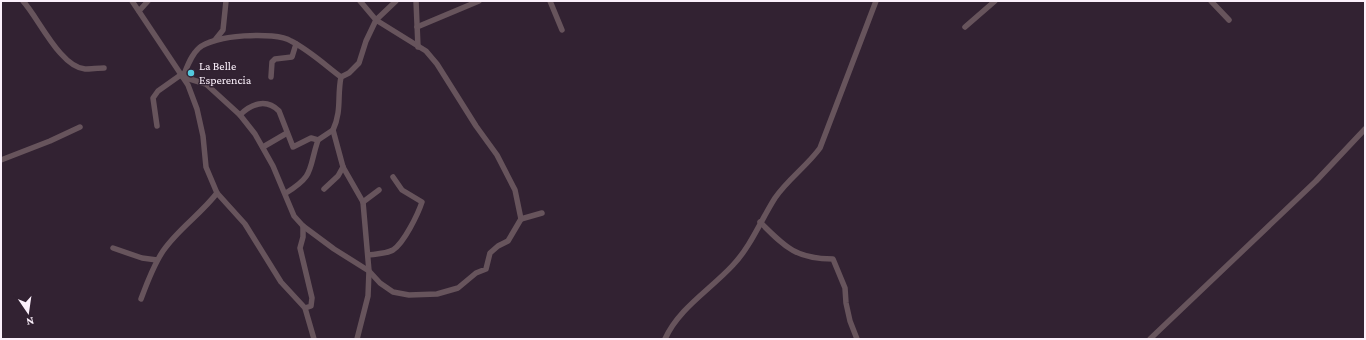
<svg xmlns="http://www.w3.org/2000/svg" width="1366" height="340" font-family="'Crimson Pro',serif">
<rect width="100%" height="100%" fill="#322232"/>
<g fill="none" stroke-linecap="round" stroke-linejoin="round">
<!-- minor -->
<g stroke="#67545c" stroke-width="5.5">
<path d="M23 1C38 17 60 67 85 69 91 69 98 68 104 68"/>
<polyline points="132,1 188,85 197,109 203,136 206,167 217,193 245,224 281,282 305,308 314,339"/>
<path d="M360 1 376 20 366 41 359 63 349 73 341 77C337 97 342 110 333 130L343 167 363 202 369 271 380 283 393 292 409 295 437 294 458 288 476 273 486 269 490 253 498 246 508 241 521 219 515 190 497 155 476 126 437 64 426 51 376 20 396 1"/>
<polyline points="416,1 418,47"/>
<polyline points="550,1 562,30"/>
<polyline points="1211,1 1229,20"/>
<polyline points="139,11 148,1"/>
<polyline points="417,27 479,1"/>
<polyline points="965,27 995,1"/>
<polyline points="215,40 223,30 226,1"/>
<polyline points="183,77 206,84 240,115 255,134 273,166 294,216 303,226 334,249 369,271 368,296 357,339"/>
<path d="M183 77C187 67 191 55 199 48 213 35 275 31 291 41 309 50 325 65 341 77"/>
<polyline points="271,77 272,62 275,59 292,57 296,44"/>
<path d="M240 115C251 104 266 98 279 111L293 147 311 138 318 140"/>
<polyline points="157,126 153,98 158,91 182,74"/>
<polyline points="263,147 287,133"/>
<polyline points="1,160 50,141 80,127"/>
<polyline points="324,189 338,176 343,167"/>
<path d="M286 193C315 175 308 170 318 140L333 130"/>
<polyline points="363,202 379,190"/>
<polyline points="521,219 542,213"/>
<path d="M760 222C785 247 796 259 833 259L845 288 846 303 850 321 857 339"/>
<polyline points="303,226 303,237 300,248 312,298 311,306 305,308"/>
<polyline points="113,248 142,258 157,260"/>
<path d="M368 255C376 254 386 254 393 250 404 243 418 214 422 202L402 190 393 177"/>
<path d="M141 299C147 283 153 266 163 251 178 229 201 214 217 193"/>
<path d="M665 339C679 308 710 290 733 265 751 246 761 220 775 198 788 179 807 166 820 148L876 1"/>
<polyline points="1150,339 1316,181 1365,129"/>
</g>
</g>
<!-- markers -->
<circle fill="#54cade" stroke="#322232" stroke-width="1.5" cx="191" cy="73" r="4"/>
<g text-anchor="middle" stroke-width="3" stroke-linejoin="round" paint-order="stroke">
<!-- poi labels -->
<g font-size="12" fill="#fbf0fb" stroke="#322232" text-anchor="start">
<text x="199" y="70">La Belle<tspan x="199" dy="14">Esperencia</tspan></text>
</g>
</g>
<!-- border -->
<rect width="1366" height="340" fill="none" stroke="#fbf0fb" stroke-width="4"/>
<!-- north arrow -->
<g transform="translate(28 312) rotate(167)" stroke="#322232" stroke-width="3" paint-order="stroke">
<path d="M0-3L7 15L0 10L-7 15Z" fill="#fbf0fb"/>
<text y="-6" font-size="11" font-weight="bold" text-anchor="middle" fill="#fbf0fb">N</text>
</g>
</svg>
